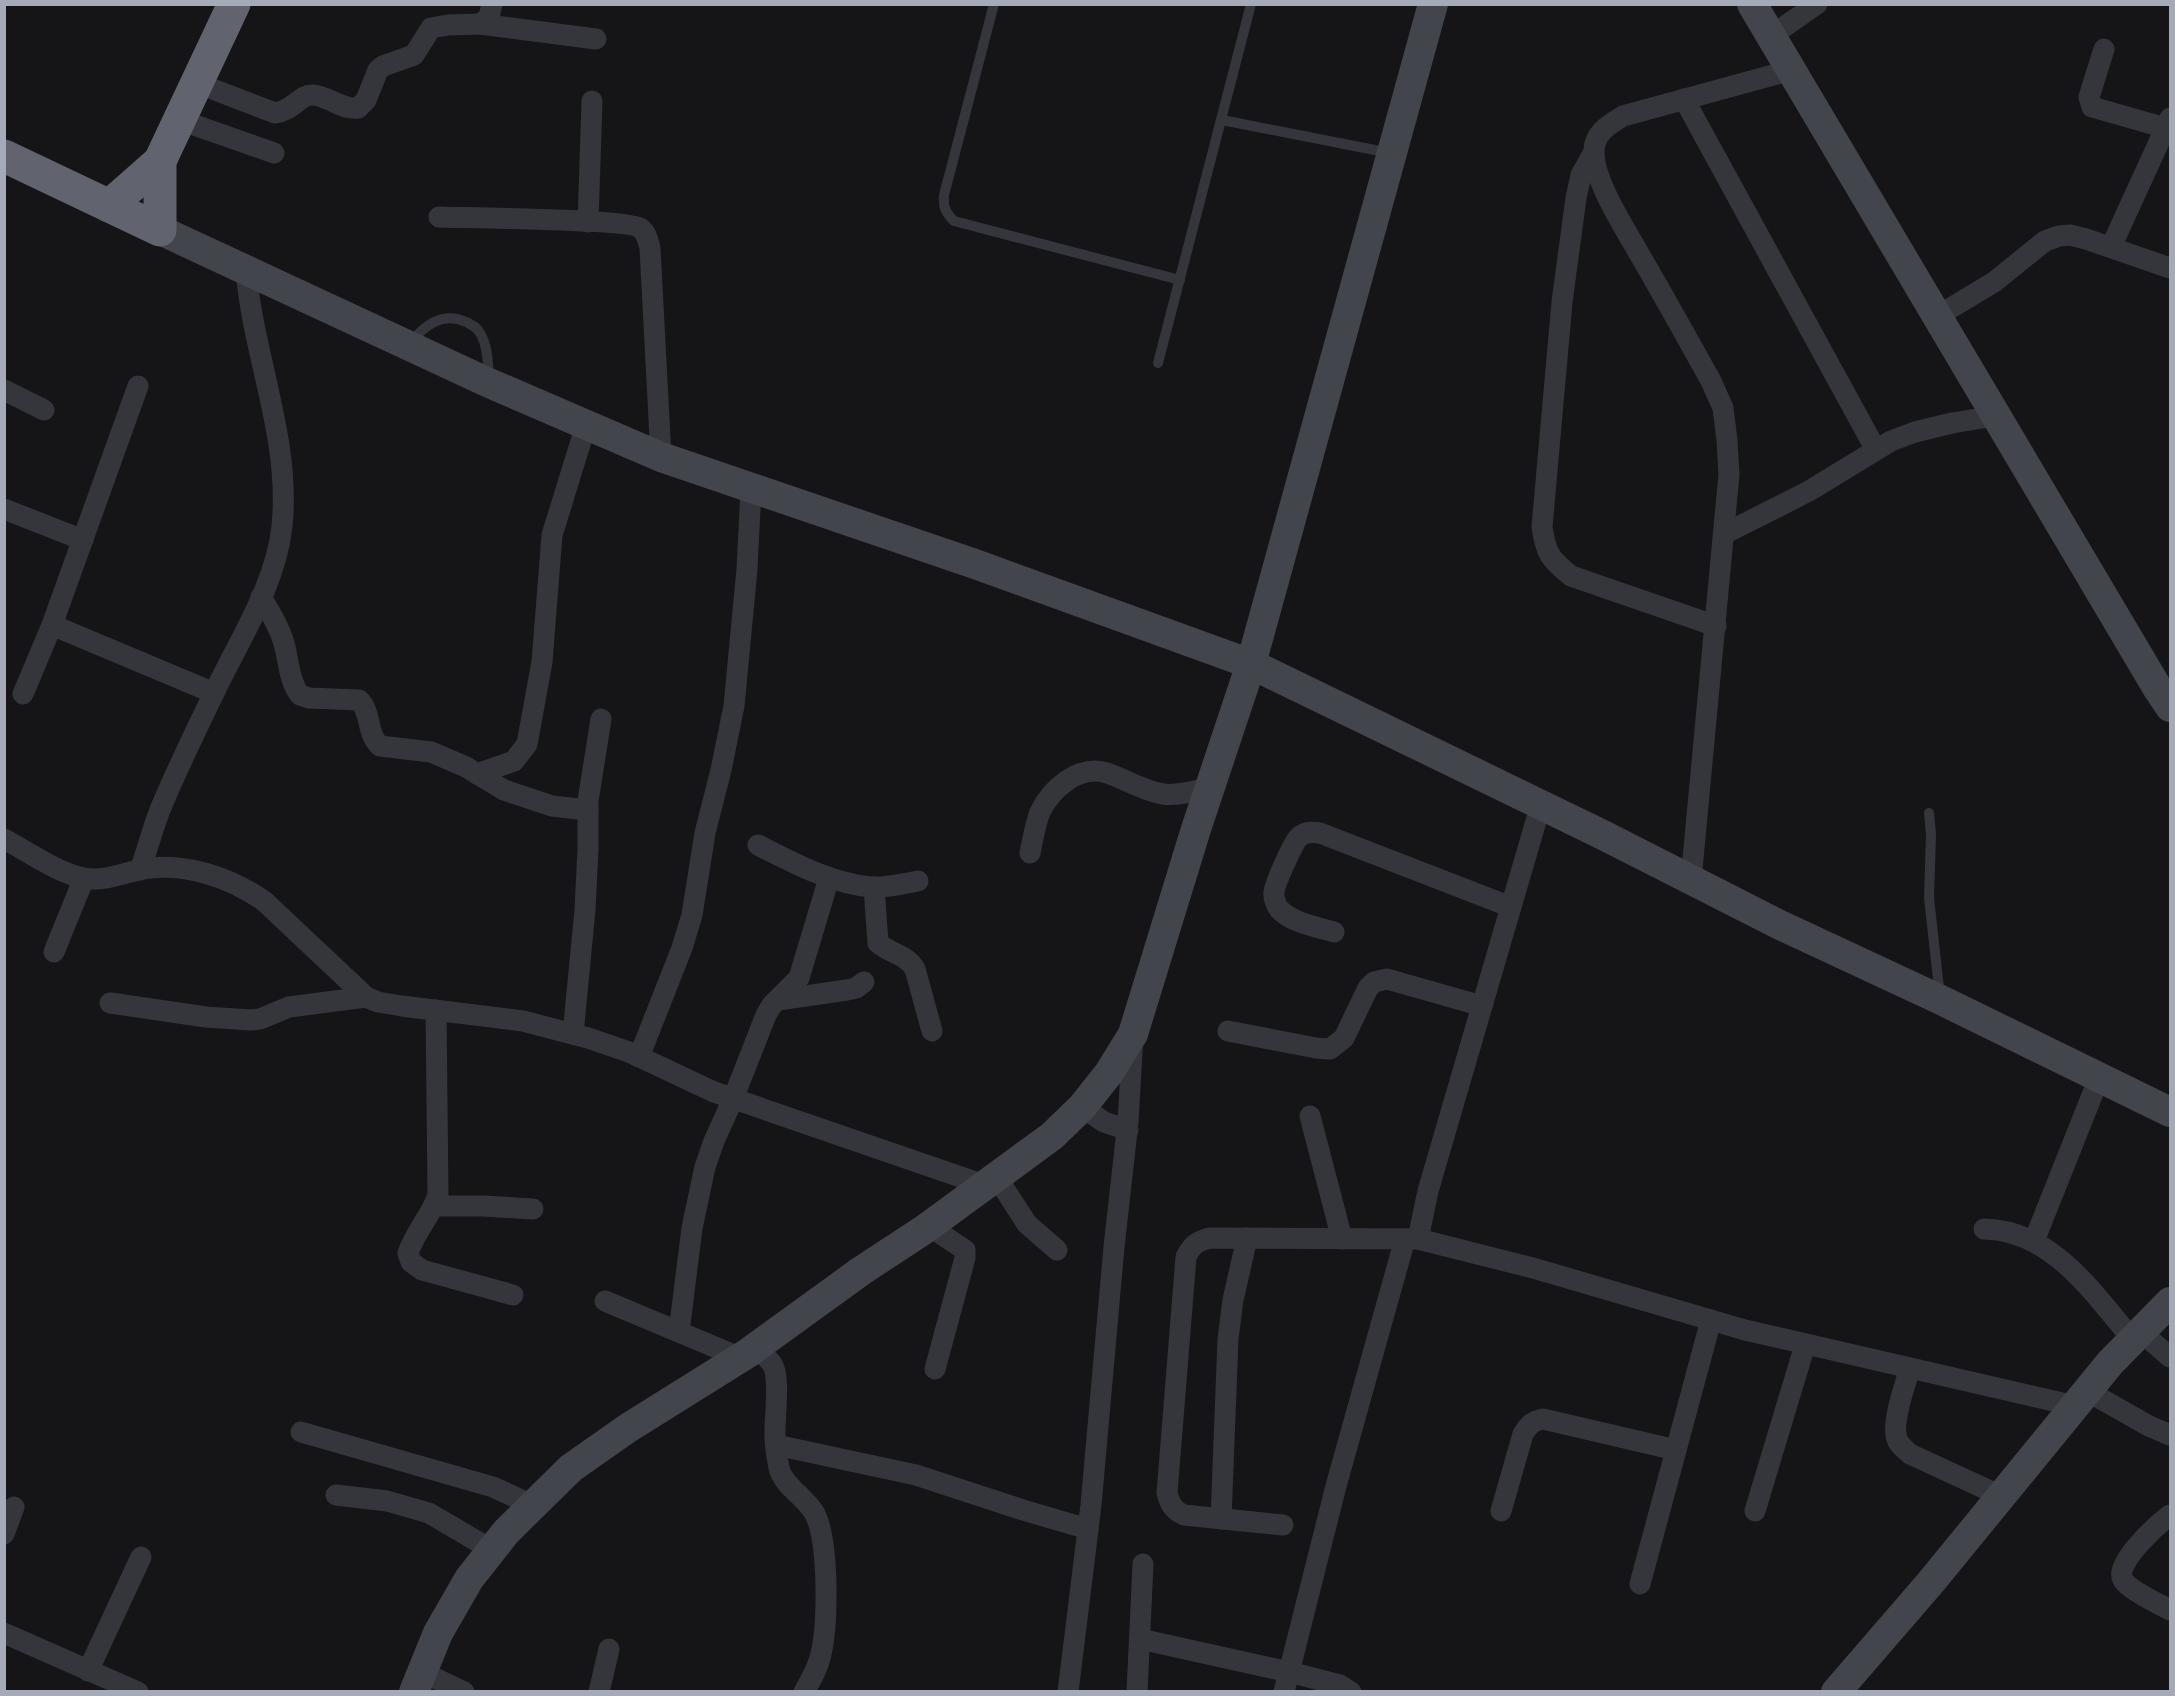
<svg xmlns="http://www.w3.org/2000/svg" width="2175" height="1696" font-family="Arial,sans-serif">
<rect width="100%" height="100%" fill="#151517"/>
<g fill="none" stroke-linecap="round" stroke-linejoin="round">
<!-- lane -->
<g stroke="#35363c" stroke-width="10">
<path d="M994 4 944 195C943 207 945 212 954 221L1180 280"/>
<polyline points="1222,120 1390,153"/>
<path d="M410 343C424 326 442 311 466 322 472 325 477 327 480 333 488 346 488 364 489 379"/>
<polyline points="1158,363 1251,4"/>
<polyline points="1929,813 1931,834 1929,898 1940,997"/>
</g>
<!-- street -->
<g stroke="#35363c" stroke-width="21">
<polyline points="480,24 596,39"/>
<polyline points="1771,36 1817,4"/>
<polyline points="2104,49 2089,97 2092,107 2166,128"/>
<path d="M197 83 275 113C293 111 300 94 313 95 329 96 341 110 358 108L366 100 378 70 383 66 414 55 431 28 448 25 480 24 489 17 492 4"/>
<polyline points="1684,99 1876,450"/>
<polyline points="180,120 274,153"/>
<path d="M1594 152 1581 175 1576 198 1562 302 1542 527C1546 554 1550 559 1571 576L1716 626"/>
<path d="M439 217C467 218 628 219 640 228 647 233 648 241 650 248L661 457"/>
<polyline points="588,222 592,101"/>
<polyline points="2111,247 2170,118"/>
<polyline points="1936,317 1994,282 2045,241 2059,236 2070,235 2086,239 2170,268"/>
<polyline points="4,390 44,410"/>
<polyline points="4,509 83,540"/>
<polyline points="1724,534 1809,491 1891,441 1915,432 1952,423 1995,416"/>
<path d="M261 597C269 610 278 624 283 640 289 658 288 680 300 695L309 698 359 700C372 712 366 734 380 746L431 752 466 767 504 790 552 806 588 810"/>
<polyline points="52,625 214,693"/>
<polyline points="23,694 52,625 138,386"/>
<polyline points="477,774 514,761 527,744 542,662 552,535 586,425"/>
<path d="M4 839C29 852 56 872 83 878 104 882 123 873 143 869 185 862 229 877 264 901L366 997 378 1002 402 1006 523 1021 588 1038 629 1052 714 1092 984 1185"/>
<path d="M758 845C794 863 830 883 871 887 887 888 902 884 918 881"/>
<path d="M1030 853C1033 839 1035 825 1040 812 1051 789 1079 764 1107 773 1125 779 1143 791 1163 794 1178 796 1194 791 1209 788"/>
<path d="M140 870C148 848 153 826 162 805 178 767 196 730 214 693 239 640 276 585 282 526 291 439 253 356 246 270"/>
<path d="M1691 880 1729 474 1727 440 1723 408 1711 381C1688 340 1665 298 1641 257 1626 230 1595 184 1594 153 1593 134 1608 125 1623 116L1791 70"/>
<path d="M874 887 878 943C891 954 906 954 915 969L932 1031"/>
<path d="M1334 932C1317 927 1292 923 1279 909 1276 905 1273 897 1274 892 1275 883 1293 843 1299 837 1305 831 1313 832 1320 833L1511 907"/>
<polyline points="54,952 84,878"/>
<polyline points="778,1000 847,990 856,988 864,982"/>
<polyline points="110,1003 206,1017 250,1020 260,1019 289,1007 366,997"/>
<path d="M436 1010 438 1195C431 1216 415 1232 408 1253L411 1262 422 1270 513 1295"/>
<polyline points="1228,1031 1316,1048 1330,1049 1344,1038 1368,988 1374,982 1387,979 1482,1006"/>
<polyline points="573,1034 585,910 588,849 588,801 601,719"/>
<polyline points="639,1057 682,948 692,915 705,833 721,770 734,706 747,569 751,489"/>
<polyline points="1082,1107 1104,1122 1128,1130"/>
<polyline points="1310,1116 1342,1239"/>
<polyline points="996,1176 1027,1224 1057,1250"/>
<polyline points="435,1206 483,1206 533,1209"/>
<polyline points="929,1226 965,1250 965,1258 935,1369"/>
<path d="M1984 1229C2052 1230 2093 1293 2133 1340"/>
<polyline points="1418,1239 1428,1191 1541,804"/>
<polyline points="2034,1241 2099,1078"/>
<polyline points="605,1301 741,1358"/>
<polyline points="679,1332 692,1228 705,1167 714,1141 733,1099 766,1015 772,1005 799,978 829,878"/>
<polyline points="2141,1332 2170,1357"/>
<path d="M756 1348C761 1353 768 1358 772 1364 781 1377 774 1419 775 1436 775 1447 777 1458 779 1468 783 1486 806 1497 815 1514 829 1542 828 1624 821 1654 818 1668 811 1680 804 1692"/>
<path d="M1910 1368C1905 1385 1893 1418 1896 1435 1897 1444 1904 1448 1910 1454L2001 1496"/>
<polyline points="2087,1391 2149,1426 2170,1435"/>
<polyline points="301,1432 493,1487 532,1505"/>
<polyline points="776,1445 916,1475 1023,1510 1088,1529"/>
<polyline points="336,1495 387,1501 429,1513 492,1550"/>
<path d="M1501 1511 1523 1434C1529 1425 1532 1421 1543 1419L1676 1450"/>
<polyline points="1755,1511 1805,1345"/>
<path d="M2170 1515C2158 1524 2113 1564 2123 1580 2129 1590 2159 1604 2170 1610"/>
<polyline points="1221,1519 1228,1339 1233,1300 1247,1238"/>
<path d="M1283 1525 1184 1515C1173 1510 1170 1504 1167 1493L1186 1257C1192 1245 1197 1241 1210 1238L1418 1239 1533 1268 1745 1330 2075 1406"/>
<polyline points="4,1534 14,1507"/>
<polyline points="1640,1584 1711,1320"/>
<polyline points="4,1633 138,1692"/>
<polyline points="1140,1639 1289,1672 1340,1685 1351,1692"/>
<polyline points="88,1671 141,1557"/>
<polyline points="422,1672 464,1692"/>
<polyline points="599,1692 609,1649"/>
<polyline points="1068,1692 1091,1505 1114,1247 1128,1122 1133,1035"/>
<polyline points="1137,1692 1143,1564"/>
<polyline points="1284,1692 1336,1486 1405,1239"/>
</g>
<!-- secondary -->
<g stroke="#43454c" stroke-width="30">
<polyline points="1752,4 2158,689 2170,707"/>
<polyline points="160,230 489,383 661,457 975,564 1251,664 1603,835 1778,924 1941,1000 2170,1112"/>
<polyline points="414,1692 438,1633 469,1579 506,1532 571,1468 628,1428 748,1353 861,1271 925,1229 1052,1136 1082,1107 1109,1073 1133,1034 1196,829 1251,664 1433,4"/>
<polyline points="1836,1692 1931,1582 2110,1363 2170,1302"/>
</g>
<!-- highway -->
<g stroke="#61636e" stroke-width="33">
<polyline points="4,156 160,230 160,161"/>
<polyline points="109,206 160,161 234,4"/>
</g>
</g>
<!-- border -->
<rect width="2175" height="1696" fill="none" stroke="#a5aab8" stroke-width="12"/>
</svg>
